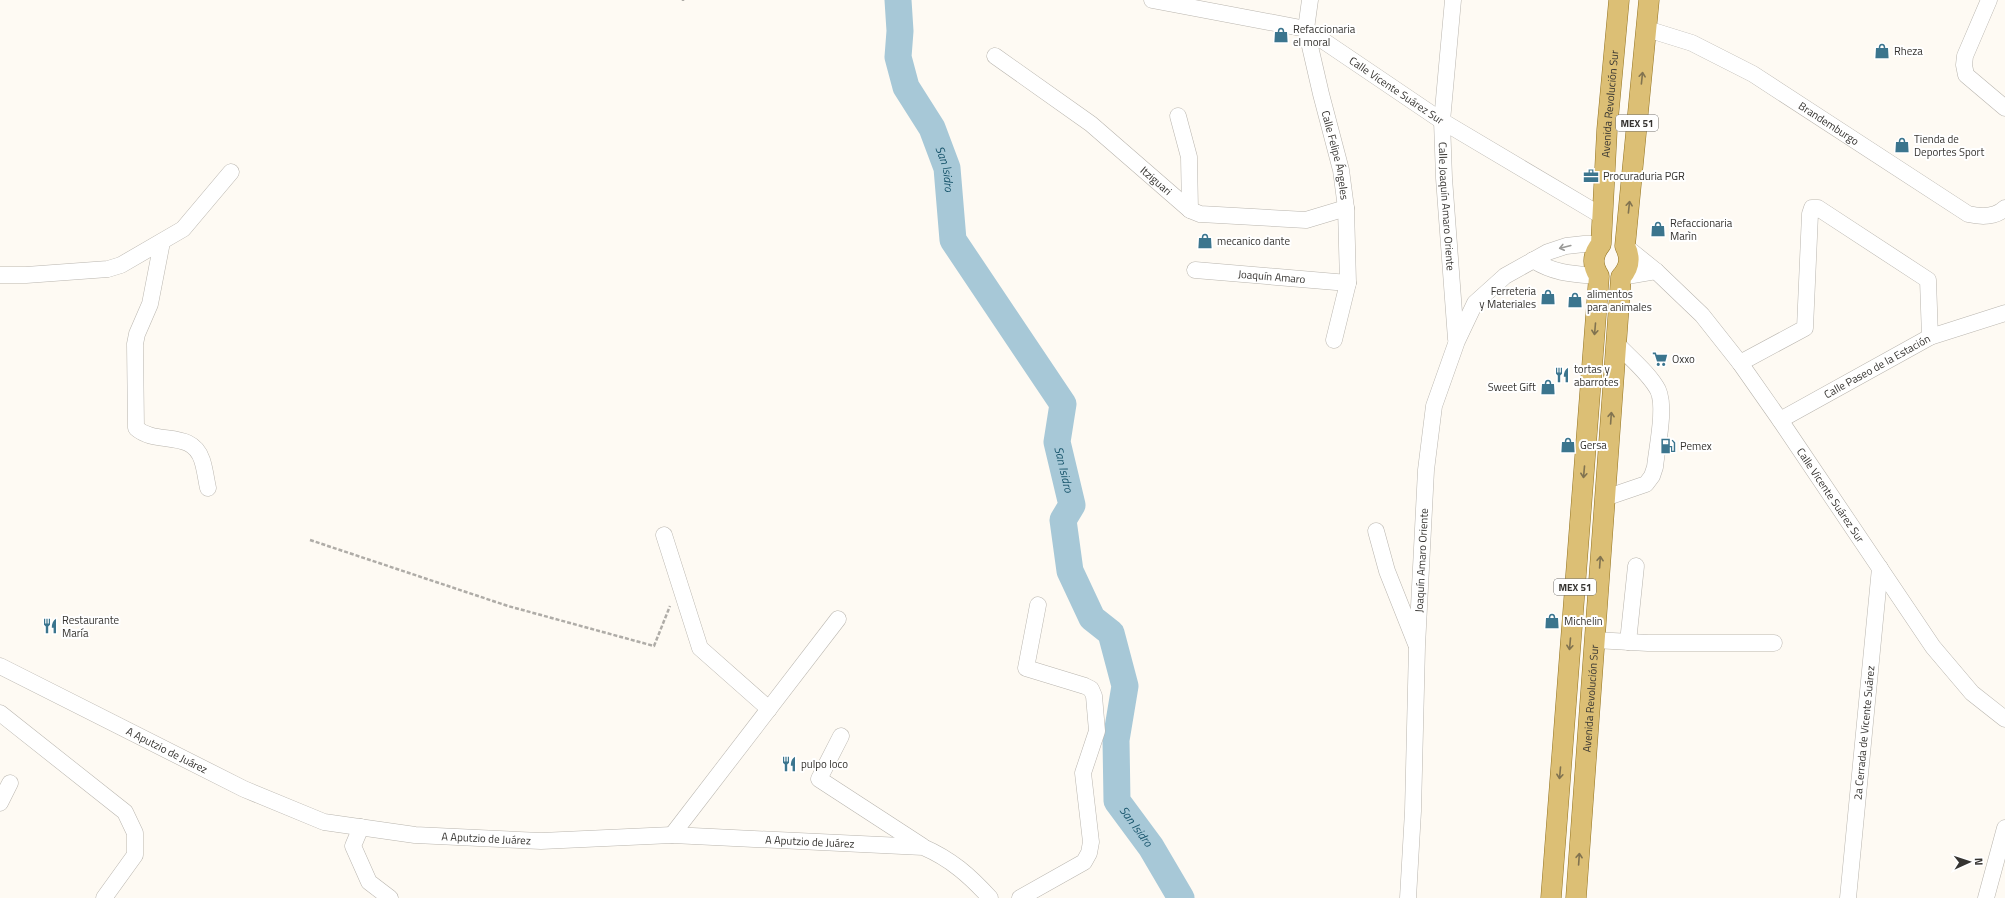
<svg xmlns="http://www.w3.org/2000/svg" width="2005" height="898" font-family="'Titillium Web',sans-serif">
<rect width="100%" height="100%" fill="#fefaf3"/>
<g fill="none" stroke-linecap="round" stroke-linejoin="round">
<!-- river -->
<path stroke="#a7c8d7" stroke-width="27" id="s1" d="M898 0 900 31 898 57 906 87 932 128 947 168 953 240 1063 404 1057 442 1072 505 1063 520 1070 571 1092 618 1111 633 1125 686 1116 740 1117 801 1151 847 1181 898"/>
<!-- minor casing -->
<g stroke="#b9b5ae" stroke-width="17">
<g id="minor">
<path id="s2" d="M1152 0 1306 29 1442 121 1602 216"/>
<path id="s3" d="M1310 0 1306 29 1321 94 1341 170 1346 208 1348 283 1334 340"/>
<path id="s4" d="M1453 0 1442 121 1444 178 1456 339"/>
<polyline points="1989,0 1965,56 1964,65 1966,75 2005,108"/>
<path id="s5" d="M1647 29 1692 43 1753 74 1968 214C1981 217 1995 218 2005 208"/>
<path id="s6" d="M995 56 1091 124 1190 210 1200 214 1306 220 1346 208"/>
<polyline points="1178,116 1189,157 1190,210"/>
<path d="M162 242 150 304 137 334 135 344 136 428C156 446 192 429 202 460 205 469 206 479 208 488"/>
<path id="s7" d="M1625 246 1656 271 1702 315 1740 363 1780 420 1933 647 1972 693 2005 719"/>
<path d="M1533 260C1555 274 1574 274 1599 276"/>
<path id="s8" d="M1195 270 1348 283"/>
<polyline points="0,275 26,275 108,269 121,265 183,229 231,172"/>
<polyline points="1621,277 1656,271"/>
<polyline points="1740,363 1805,328 1810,214 1812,208 1818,208 1928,280 1930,337"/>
<path id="s9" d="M1780 420 1930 337 2005 313"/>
<path d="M1605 498 1646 484 1652 476 1655 467C1657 447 1666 407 1658 390 1649 373 1630 358 1617 344"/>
<polyline points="1376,531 1387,571 1416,644"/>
<polyline points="664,535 700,648 769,709"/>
<polyline points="1595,640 1648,643 1774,643"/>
<polyline points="1628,642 1636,566"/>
<path id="s10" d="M0 666 244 789 324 822 415 835 541 841 672 835 923 847C951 859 970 876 990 898"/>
<polyline points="0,713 125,812 135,833 135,855 104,898"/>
<polyline points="841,736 819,779 922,846"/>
<polyline points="0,803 10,783"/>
<polyline points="361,827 353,846 369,882 390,898"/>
<polyline points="672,835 838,619"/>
<polyline points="1020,898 1084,862 1089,853 1091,842 1083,773 1097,731 1094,696 1091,689 1085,686 1026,668 1038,605"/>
<path id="s11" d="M1408 898 1413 811 1417 646 1426 470 1434 406 1457 341 1475 303 1505 276 1548 252 1566 246 1584 244H1601"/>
<path id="s12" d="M1848 898 1880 568"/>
<polyline points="1986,898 2005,828"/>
</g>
</g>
<!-- major casing -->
<g stroke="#937321" stroke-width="21">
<g id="major">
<path id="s13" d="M1551 898 1599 276C1592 265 1592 255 1601 244L1607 130 1619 0"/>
<path id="s14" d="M1576 898 1621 277C1630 267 1631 258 1625 246L1649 0"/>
</g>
</g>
<!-- path -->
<g stroke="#afaca7" stroke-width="2.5" stroke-dasharray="4 2" stroke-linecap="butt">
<polyline points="683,1 683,0"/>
<polyline points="310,540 508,606 654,646 670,606"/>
</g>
<!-- minor -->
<use href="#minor" stroke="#fff" stroke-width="16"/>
<!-- major -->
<use href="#major" stroke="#dcbf75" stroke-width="20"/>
</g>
<!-- one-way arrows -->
<defs><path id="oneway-shaft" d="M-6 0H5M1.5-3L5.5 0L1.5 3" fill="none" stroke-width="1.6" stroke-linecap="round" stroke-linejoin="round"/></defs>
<g stroke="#817350">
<use href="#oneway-shaft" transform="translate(1642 78) rotate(-84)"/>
<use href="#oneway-shaft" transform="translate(1629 207) rotate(-84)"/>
<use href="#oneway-shaft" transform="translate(1595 329) rotate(95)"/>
<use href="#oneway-shaft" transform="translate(1611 418) rotate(-86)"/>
<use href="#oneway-shaft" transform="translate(1584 472) rotate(95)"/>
<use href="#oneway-shaft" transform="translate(1600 562) rotate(-86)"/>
<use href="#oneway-shaft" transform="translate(1570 644) rotate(95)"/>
<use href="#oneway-shaft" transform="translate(1560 773) rotate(95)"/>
<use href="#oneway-shaft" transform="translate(1579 859) rotate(-86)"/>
</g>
<use stroke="#9a9a98" href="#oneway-shaft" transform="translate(1565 247) rotate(166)"/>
<!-- icons -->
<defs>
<g id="shop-bare" transform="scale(1.2)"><path d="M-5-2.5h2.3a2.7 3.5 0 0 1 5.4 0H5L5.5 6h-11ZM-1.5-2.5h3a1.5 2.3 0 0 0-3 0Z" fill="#3b758e" stroke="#fff" stroke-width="2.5" paint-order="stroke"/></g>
<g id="office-bare" transform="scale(1.2)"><path d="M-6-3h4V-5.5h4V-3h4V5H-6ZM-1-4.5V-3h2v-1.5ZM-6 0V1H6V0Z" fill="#3b758e" stroke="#fff" stroke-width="2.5" paint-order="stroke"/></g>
<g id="supermarket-bare" transform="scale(1.2)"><path d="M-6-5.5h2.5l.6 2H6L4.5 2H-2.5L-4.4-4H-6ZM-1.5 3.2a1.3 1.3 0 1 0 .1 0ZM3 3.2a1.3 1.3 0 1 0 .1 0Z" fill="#3b758e" stroke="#fff" stroke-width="2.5" paint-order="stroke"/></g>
<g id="restaurant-bare" transform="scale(1.2)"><path d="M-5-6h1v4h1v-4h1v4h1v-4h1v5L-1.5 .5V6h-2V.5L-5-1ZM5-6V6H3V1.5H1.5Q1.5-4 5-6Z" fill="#3b758e" stroke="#fff" stroke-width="2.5" paint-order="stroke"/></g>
<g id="fuel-bare" transform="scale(1.2)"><path d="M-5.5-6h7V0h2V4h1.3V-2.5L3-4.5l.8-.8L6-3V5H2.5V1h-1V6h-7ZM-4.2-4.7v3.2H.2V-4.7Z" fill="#3b758e" stroke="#fff" stroke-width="2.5" paint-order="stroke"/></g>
</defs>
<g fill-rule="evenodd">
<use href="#shop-bare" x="1281" y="35"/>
<use href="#shop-bare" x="1882" y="51"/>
<use href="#shop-bare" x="1902" y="145"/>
<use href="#office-bare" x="1591" y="176"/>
<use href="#shop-bare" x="1658" y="229"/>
<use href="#shop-bare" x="1205" y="241"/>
<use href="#shop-bare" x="1548" y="297"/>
<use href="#shop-bare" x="1575" y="300"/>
<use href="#supermarket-bare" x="1660" y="359"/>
<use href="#restaurant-bare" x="1562" y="375"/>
<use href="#shop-bare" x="1548" y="387"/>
<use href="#shop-bare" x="1568" y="445"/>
<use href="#fuel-bare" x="1668" y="446"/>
<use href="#shop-bare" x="1552" y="621"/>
<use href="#restaurant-bare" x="50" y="626"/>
<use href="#restaurant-bare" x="789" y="764"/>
</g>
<g text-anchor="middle" stroke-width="4" stroke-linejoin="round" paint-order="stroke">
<!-- shield labels -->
<g fill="#fff" stroke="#72716f" stroke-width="1">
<rect x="1616" y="115" width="42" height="16" rx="3"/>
<rect x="1554" y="579" width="42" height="16" rx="3"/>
</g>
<g font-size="10" font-weight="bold" fill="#363431">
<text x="1637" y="127">MEX 51</text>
<text x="1575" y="591">MEX 51</text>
</g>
<!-- poi labels -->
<g font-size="11" fill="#363431" stroke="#fff" text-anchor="start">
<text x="1293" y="33">Refaccionaria<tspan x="1293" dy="13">el moral</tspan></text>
<text x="1894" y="55">Rheza</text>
<text x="1914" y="143">Tienda de<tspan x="1914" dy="13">Deportes Sport</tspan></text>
<text x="1603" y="180">Procuraduria PGR</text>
<text x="1670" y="227">Refaccionaria<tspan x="1670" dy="13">Marìn</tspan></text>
<text x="1217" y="245">mecanico dante</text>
<text x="1536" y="295" text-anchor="end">Ferreteria<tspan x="1536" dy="13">y Materiales</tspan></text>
<text x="1587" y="298">alimentos<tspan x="1587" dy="13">para animales</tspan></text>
<text x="1672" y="363">Oxxo</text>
<text x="1574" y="373">tortas y<tspan x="1574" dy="13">abarrotes</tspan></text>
<text x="1536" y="391" text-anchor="end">Sweet Gift</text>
<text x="1580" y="449">Gersa</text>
<text x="1680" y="450">Pemex</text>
<text x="62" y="624">Restaurante<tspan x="62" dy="13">María</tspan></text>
<text x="1564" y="625">Michelin</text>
<text x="801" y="768">pulpo loco</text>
</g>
<!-- street labels -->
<g font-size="11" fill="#363431" stroke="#fff">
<text dy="4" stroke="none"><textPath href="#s2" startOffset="266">Calle Vicente Suárez Sur</textPath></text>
<text dy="4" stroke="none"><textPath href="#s13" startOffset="799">Avenida Revolución Sur</textPath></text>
<text dy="4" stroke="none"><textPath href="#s5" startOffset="206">Brandemburgo</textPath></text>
<text dy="4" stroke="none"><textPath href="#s3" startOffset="159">Calle Felipe Ángeles</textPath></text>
<text dy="4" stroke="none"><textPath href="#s6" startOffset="204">Itziguari</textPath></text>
<text dy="4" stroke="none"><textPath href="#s4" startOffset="207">Calle Joaquín Amaro Oriente</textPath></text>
<text dy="4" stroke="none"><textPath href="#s8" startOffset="77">Joaquín Amaro</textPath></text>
<text dy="4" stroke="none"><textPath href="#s9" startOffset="111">Calle Paseo de la Estación</textPath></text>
<text dy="4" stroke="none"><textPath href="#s7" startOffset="325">Calle Vicente Suárez Sur</textPath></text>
<text dy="4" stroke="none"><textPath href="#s11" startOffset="338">Joaquín Amaro Oriente</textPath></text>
<text dy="4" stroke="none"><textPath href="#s14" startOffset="200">Avenida Revolución Sur</textPath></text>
<text dy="4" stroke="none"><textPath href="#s12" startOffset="166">2a Cerrada de Vicente Suárez</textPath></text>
<text dy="4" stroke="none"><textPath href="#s10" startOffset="187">A Aputzio de Juárez</textPath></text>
<text dy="4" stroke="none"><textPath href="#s10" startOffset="523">A Aputzio de Juárez</textPath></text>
<text dy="4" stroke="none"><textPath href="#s10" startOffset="847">A Aputzio de Juárez</textPath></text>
</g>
<!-- water labels -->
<g font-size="12" font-style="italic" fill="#18556c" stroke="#fff">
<text dy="4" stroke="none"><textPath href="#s1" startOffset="180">San Isidro</textPath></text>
<text dy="4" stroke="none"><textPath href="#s1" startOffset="516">San Isidro</textPath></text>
<text dy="4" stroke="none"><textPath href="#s1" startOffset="900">San Isidro</textPath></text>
</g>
</g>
<!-- north arrow -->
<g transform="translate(1969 862) rotate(87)" stroke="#ffffff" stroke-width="3" paint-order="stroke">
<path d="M0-3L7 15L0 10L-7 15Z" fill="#363431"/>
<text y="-6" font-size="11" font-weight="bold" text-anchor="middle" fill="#363431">N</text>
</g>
</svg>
